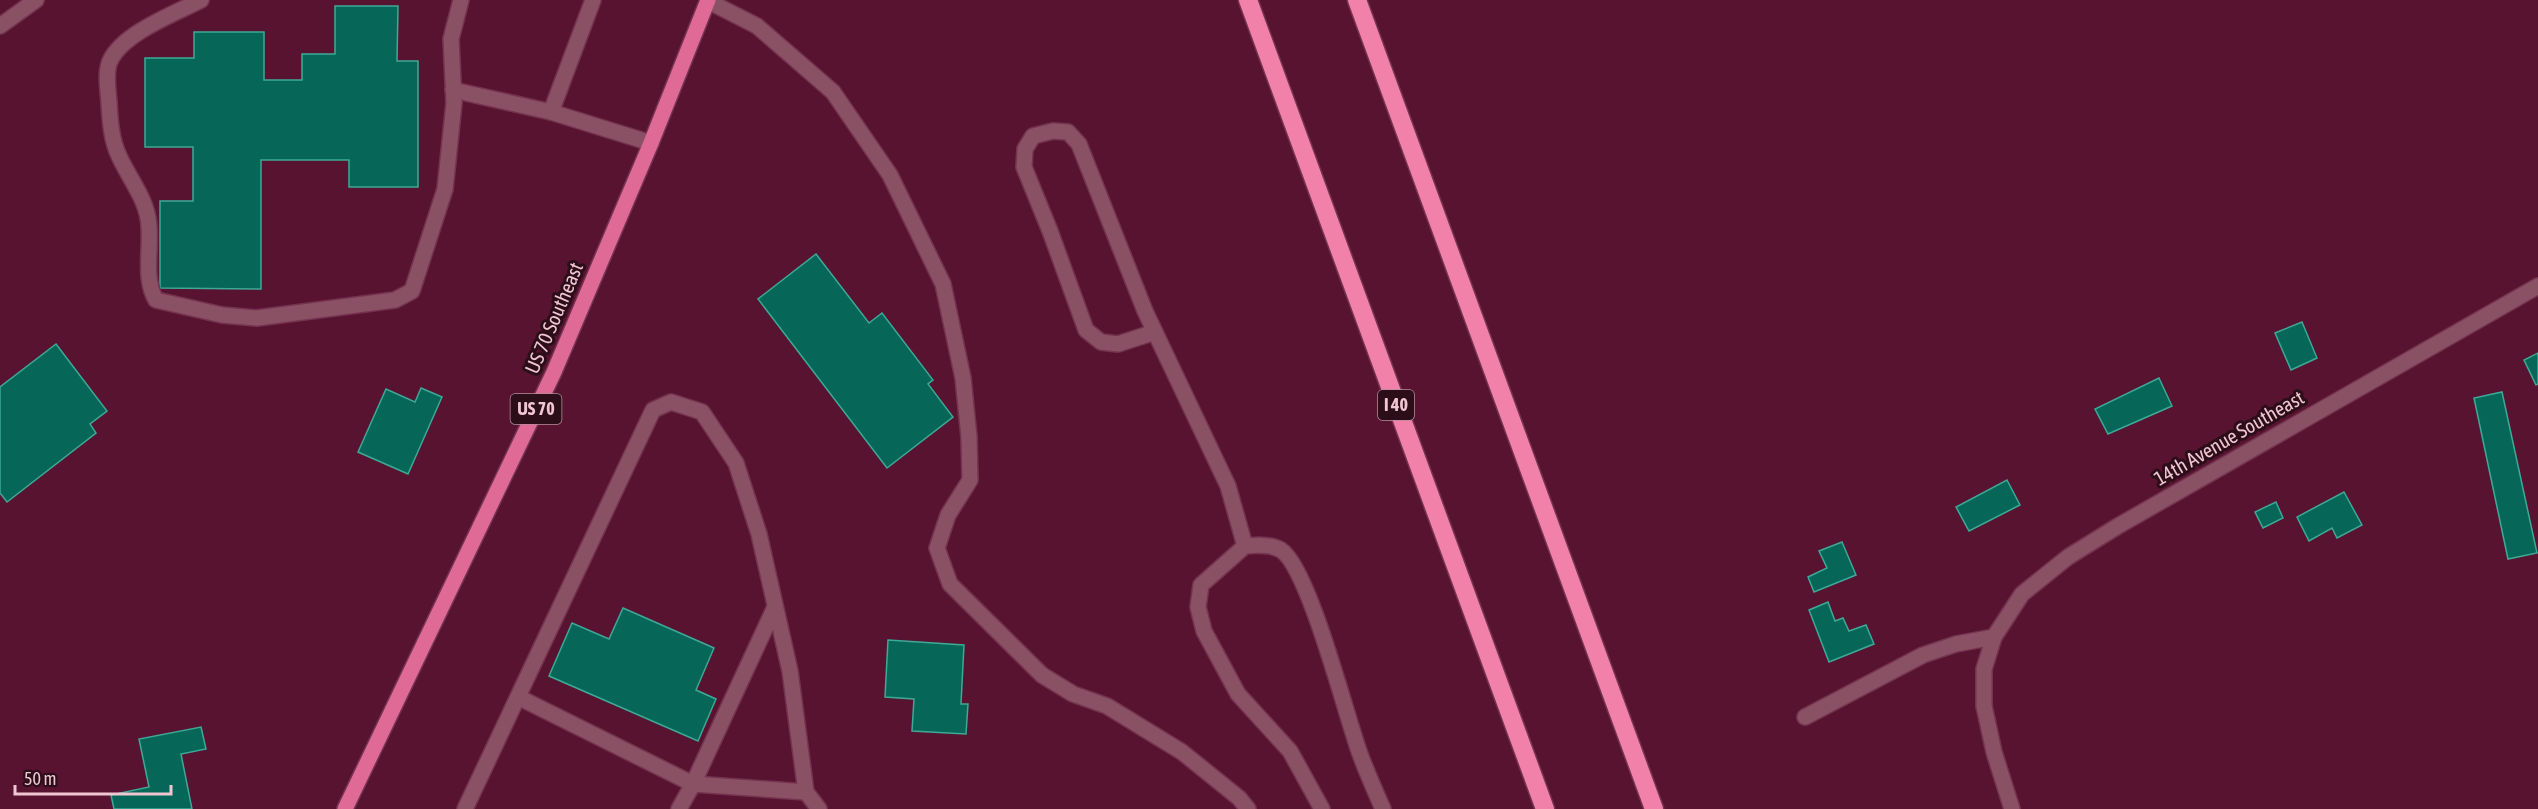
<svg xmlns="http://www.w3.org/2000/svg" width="2538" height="809" font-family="'Asap Condensed',sans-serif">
<rect width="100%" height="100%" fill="#581331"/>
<!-- building -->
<g fill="#066758" stroke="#3caa96" stroke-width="1.5">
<polygon points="335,6 398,6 397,61 418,61 418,187 349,187 349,160 261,160 261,289 160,288 160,201 193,201 193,147 145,147 145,58 194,58 194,32 264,32 264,80 302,80 302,54 335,54"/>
<polygon points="816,254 869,323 882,313 933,380 928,384 953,417 887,468 758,299"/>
<polygon points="2302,322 2317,358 2291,370 2275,333"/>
<polygon points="56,344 107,411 90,424 96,433 7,502 0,493 0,387"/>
<polygon points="2538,353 2538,384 2536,385 2524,360"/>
<polygon points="2159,378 2172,406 2108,434 2095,409"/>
<polygon points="421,388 442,397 408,474 358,452 386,389 415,402"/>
<polygon points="2502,392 2537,553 2508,559 2474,398"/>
<polygon points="2007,480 2020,505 1969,531 1956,507"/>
<polygon points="2344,492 2362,525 2337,538 2332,528 2309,541 2297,517"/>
<polygon points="2276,502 2283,518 2263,528 2255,512"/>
<polygon points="1842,542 1856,575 1814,592 1808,577 1827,568 1819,551"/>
<polygon points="1828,602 1835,621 1843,618 1849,631 1866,625 1874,644 1829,662 1809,610"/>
<polygon points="623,608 714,648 696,690 716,699 698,741 549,676 572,623 609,639"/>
<polygon points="888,640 964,645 961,704 968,704 966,734 912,731 914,699 885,697"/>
<polygon points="201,727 206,749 181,754 192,809 114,809 111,795 149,787 139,739"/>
</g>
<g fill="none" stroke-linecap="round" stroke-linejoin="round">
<!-- minor casing -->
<g stroke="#74334e" stroke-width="18">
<g id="minor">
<path d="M201 0C174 14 123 33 110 61 105 72 108 90 109 102 110 120 111 139 119 156 128 176 144 196 148 218 153 244 142 277 156 300L222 315 257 318 395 300 412 291 445 189 454 103 451 39 461 0"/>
<polyline points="593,0 551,112 651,143"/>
<polyline points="708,1 757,26 833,92 890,175 943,284 963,378 969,437 970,480 948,515 937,548 950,584 1042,675 1073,694 1107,706 1182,752 1239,798 1248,809"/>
<polyline points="0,26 36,0"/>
<polyline points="453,90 551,112"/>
<polyline points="1155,332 1118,344 1101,342 1086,330 1050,231 1024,167 1025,149 1033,136 1053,131 1068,132 1079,144 1145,311 1228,486 1245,546"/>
<polyline points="518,697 693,784 775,607"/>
<polyline points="1805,717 1923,655 1956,644 1994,637"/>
<polyline points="465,809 653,410 671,402 702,412 736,463 759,534 790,671 806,792 819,809"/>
<polyline points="679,809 693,784 806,792"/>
<path d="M1322 809 1290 751 1238 694 1204 631 1198 607 1201 585 1245 546C1256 545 1271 544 1281 550 1309 568 1346 716 1360 754 1367 773 1375 791 1383 809"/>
<polyline points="2012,809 1994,752 1984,706 1984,669 1994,637 2022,594 2068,557 2118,526 2538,286"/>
</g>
</g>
<!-- major casing -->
<g stroke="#74334e" stroke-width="18">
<polyline id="major" points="345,809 554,372 651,143 708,0"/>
</g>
<!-- highway casing -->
<g stroke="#74334e" stroke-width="21">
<g id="highway">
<polyline points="1248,0 1545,809"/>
<polyline points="1357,0 1654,809"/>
</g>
</g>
<!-- minor -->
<use href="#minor" stroke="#8a5164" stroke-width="15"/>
<!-- major -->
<use href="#major" stroke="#df6a96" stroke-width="15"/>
<!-- highway -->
<use href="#highway" stroke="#f181a9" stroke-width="18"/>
</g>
<g text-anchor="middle" stroke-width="6" stroke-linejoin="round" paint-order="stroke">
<!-- shield labels -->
<g fill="#2c0e19" stroke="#b68f9b" stroke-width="1.5">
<rect x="1378" y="390" width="36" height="30" rx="4.5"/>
<rect x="510.5" y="394" width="51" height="30" rx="4.5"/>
</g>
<g font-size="18" font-weight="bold" fill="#f1c6d3">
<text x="1396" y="411">I 40</text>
<text x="536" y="415">US 70</text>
</g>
<!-- street labels -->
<g font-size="20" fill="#f1c6d3" stroke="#2c0e19">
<text transform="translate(554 318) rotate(-67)" y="7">US 70 Southeast</text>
<text transform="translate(2229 438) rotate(-30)" y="7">14th Avenue Southeast</text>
</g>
</g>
<!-- scale -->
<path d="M15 785v9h156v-9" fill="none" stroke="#f1c6d3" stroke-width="3"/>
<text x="24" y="785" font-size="18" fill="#f1c6d3" stroke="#2c0e19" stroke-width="4.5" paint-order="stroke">50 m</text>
</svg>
